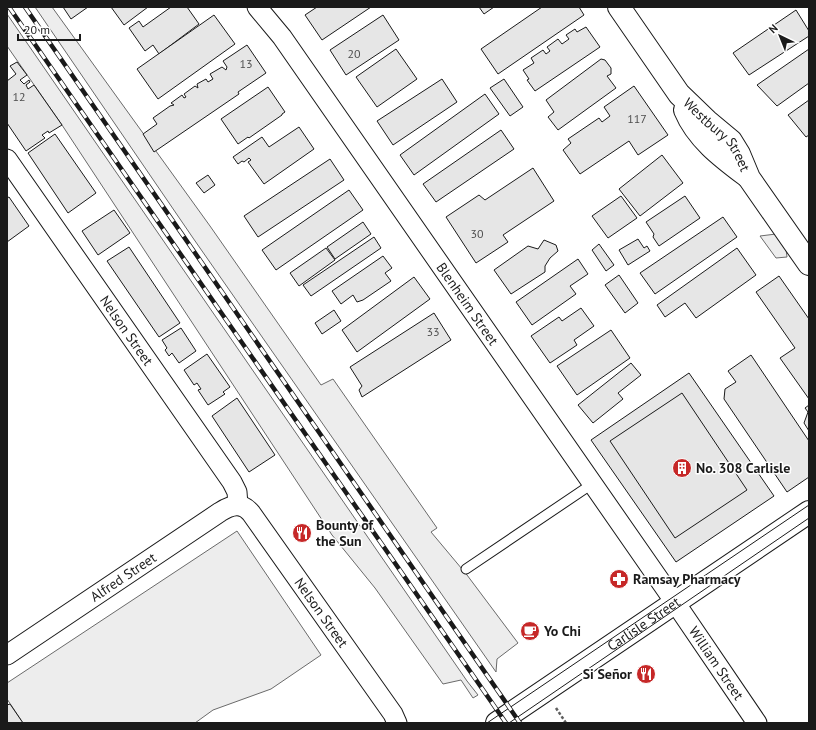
<svg xmlns="http://www.w3.org/2000/svg" width="816" height="730" font-family="'PT Sans',sans-serif">
<rect width="100%" height="100%" fill="#fff"/>
<!-- built -->
<g fill="#ededed" stroke="#6a6a6a">
<polygon points="35,7 52,7 210,226 321,385 333,379 437,528 431,532 467,575 518,643 497,659 496,672 193,238"/>
<polygon points="7,14 467,681 478,695 473,698 461,680 443,684 375,588 332,535 62,125 7,46"/>
<polygon points="776,234 786,249 787,257 776,258 760,236"/>
<polygon points="237,531 321,655 271,689 213,710 195,723 23,723 7,699 7,683"/>
</g>
<!-- building -->
<g fill="#e6e6e6" stroke="#1a1a1a">
<polygon points="63,7 88,7 71,19"/>
<polygon points="111,7 148,7 124,25"/>
<polygon points="171,7 187,7 199,24 159,54 153,45 145,51 129,28 139,21 143,27"/>
<polygon points="317,7 371,7 322,40 305,15"/>
<polygon points="479,7 494,7 484,14"/>
<polygon points="542,7 579,7 584,15 498,74 481,49"/>
<polygon points="796,10 809,31 809,36 749,75 733,53"/>
<polygon points="214,15 235,44 158,99 137,69"/>
<polygon points="383,15 399,40 346,75 330,50"/>
<polygon points="586,27 600,47 535,91 527,80 529,79 523,70 534,63 531,58 543,50 546,54 550,51 547,47 558,39 562,44 569,39 566,35 575,29 577,32"/>
<polygon points="247,45 266,73 238,92 239,94 154,152 143,134 157,124 153,118 170,106 174,105 171,103 182,95 184,98 186,97 184,94 195,86 198,88 197,84 206,79 208,82 213,79 210,74 222,67 226,70 227,67 223,61"/>
<polygon points="396,49 417,79 377,107 356,77"/>
<polygon points="809,49 809,83 777,106 757,85"/>
<polygon points="601,59 605,60 611,68 611,74 607,76 616,88 558,130 548,117 554,112 546,100"/>
<polygon points="17,62 27,75 20,80 24,84 29,80 30,82 26,85 28,89 34,85 62,125 49,133 48,131 42,135 45,138 26,151 7,123 7,81 16,74 10,66"/>
<polygon points="442,79 457,102 393,145 377,121"/>
<polygon points="504,79 523,107 510,116 490,88"/>
<polygon points="634,86 668,135 638,155 629,141 580,174 563,150 571,143 568,139 599,118 602,122 610,116 604,107"/>
<polygon points="268,87 285,112 282,114 282,115 249,138 248,137 238,144 221,119"/>
<polygon points="485,94 499,114 414,175 400,155"/>
<polygon points="809,100 809,135 806,137 788,115"/>
<polygon points="299,127 314,149 264,184 248,162 251,160 249,158 244,162 242,161 238,164 233,157 262,137 269,147"/>
<polygon points="501,130 514,149 436,202 423,184"/>
<polygon points="55,134 96,193 68,213 28,153"/>
<polygon points="662,155 683,183 640,216 619,189"/>
<polygon points="330,159 344,180 258,237 244,216"/>
<polygon points="533,168 554,201 503,235 508,242 476,263 446,217 479,195 485,200"/>
<polygon points="208,175 215,185 204,193 196,183"/>
<polygon points="349,190 363,210 276,270 262,250"/>
<polygon points="621,196 637,218 608,238 592,216"/>
<polygon points="685,196 700,218 659,246 653,237 654,234 646,222"/>
<polygon points="9,197 29,226 7,242 7,198"/>
<polygon points="114,210 130,233 98,255 82,231"/>
<polygon points="723,217 737,237 655,294 640,273"/>
<polygon points="363,222 371,234 335,259 327,247"/>
<polygon points="374,237 381,248 311,296 303,285"/>
<polygon points="638,239 644,248 647,246 650,251 628,265 619,250"/>
<polygon points="544,240 556,245 558,251 550,258 545,266 545,272 511,294 494,270 528,246 538,249"/>
<polygon points="599,244 614,265 606,271 592,250"/>
<polygon points="129,247 180,323 159,337 107,261"/>
<polygon points="326,248 335,260 299,286 290,273"/>
<polygon points="737,248 756,275 696,318 685,303 665,317 657,305"/>
<polygon points="383,256 392,268 385,273 391,281 363,300 357,302 353,295 341,304 332,291"/>
<polygon points="578,259 588,274 570,286 576,294 532,325 516,302"/>
<polygon points="619,275 638,303 625,313 605,285"/>
<polygon points="779,276 809,319 809,399 780,358 795,348 756,292"/>
<polygon points="414,277 430,299 357,352 342,330"/>
<polygon points="581,308 594,326 574,340 577,345 550,363 531,336 559,317 562,321"/>
<polygon points="334,310 341,321 322,334 315,323"/>
<polygon points="434,313 451,340 362,397 359,390 362,386 350,367"/>
<polygon points="181,328 196,351 179,363 172,353 169,356 165,350 167,348 162,340"/>
<polygon points="611,330 630,358 577,395 557,366"/>
<polygon points="207,354 230,387 223,392 225,394 208,405 198,390 201,389 197,383 194,385 184,370"/>
<polygon points="751,355 809,441 809,477 787,492 724,399 725,389 736,382 728,371"/>
<polygon points="631,363 641,375 618,393 623,399 593,423 578,405"/>
<polygon points="689,373 774,496 676,562 591,440"/>
<polygon points="682,393 747,490 675,538 610,441"/>
<polygon points="237,398 275,455 249,472 212,416"/>
<polygon points="809,405 809,431 804,423 808,412 805,408"/>
<polygon points="10,704 23,723 7,723 7,705"/>
</g>
<g fill="none" stroke-linecap="round" stroke-linejoin="round">
<!-- service casing -->
<g stroke="#1a1a1a" stroke-width="11">
<polyline id="service" points="466,569 592,484"/>
</g>
<!-- minor casing -->
<g stroke="#1a1a1a" stroke-width="21">
<g id="minor">
<path id="s1" d="M257 7 282 37 672 598 757 723"/>
<path id="s2" d="M7 159 232 482 237 492 238 505"/>
<path id="s3" d="M7 655 220 512C231 505 242 502 251 513L393 714 397 723"/>
</g>
</g>
<!-- tertiary casing -->
<g stroke="#1a1a1a" stroke-width="24">
<g id="tertiary">
<path id="s4" d="M619 7 679 94 707 121 731 141 739 154 749 178 809 264"/>
<path d="M685 110C697 139 723 158 747 176"/>
</g>
</g>
<!-- secondary casing -->
<g stroke="#1a1a1a" stroke-width="24">
<g id="secondary">
<path id="s5" d="M497 723 809 512"/>
</g>
</g>
<!-- path -->
<polyline stroke="#5f5f5f" stroke-width="2.5" stroke-dasharray="3 2" stroke-linecap="butt" points="556,708 566,723"/>
<!-- service -->
<use href="#service" stroke="#fff" stroke-width="9"/>
<!-- minor -->
<use href="#minor" stroke="#fff" stroke-width="19"/>
<!-- tertiary -->
<use href="#tertiary" stroke="#fff" stroke-width="22"/>
<!-- secondary -->
<use href="#secondary" stroke="#fff" stroke-width="22"/>
<!-- tram -->
<g stroke="#1a1a1a" stroke-width="1">
<polyline points="487,723 809,505"/>
<polyline points="509,723 809,518"/>
</g>
<!-- rail casing -->
<g stroke="#1a1a1a" stroke-width="4.5">
<g id="rail">
<polyline points="9,7 506,723"/>
<polyline points="25,7 520,723"/>
</g>
</g>
<!-- rail -->
<use href="#rail" stroke="#fff" stroke-width="3" stroke-dasharray="9" stroke-linecap="butt"/>
</g>
<!-- icons -->
<defs>
<g id="building-disc" transform="scale(1)"><circle r="9.5" fill="#c62828" stroke="#fff"/><path d="M-4-6H4V6H1V3H-1V6H-4ZM-2.5-4.3h1.7v1.8h-1.7ZM.8-4.3h1.7v1.8H.8ZM-2.5-1h1.7V.8h-1.7ZM.8-1h1.7V.8H.8Z" fill="#fff"/></g>
<g id="restaurant-disc" transform="scale(1)"><circle r="9.5" fill="#c62828" stroke="#fff"/><path d="M-5-6h1v4h1v-4h1v4h1v-4h1v5L-1.5 .5V6h-2V.5L-5-1ZM5-6V6H3V1.5H1.5Q1.5-4 5-6Z" fill="#fff"/></g>
<g id="pharmacy-disc" transform="scale(1)"><circle r="9.5" fill="#c62828" stroke="#fff"/><path d="M-2-6h4v4h4v4h-4v4h-4v-4h-4v-4h4Z" fill="#fff"/></g>
<g id="cafe-disc" transform="scale(1)"><circle r="9.5" fill="#c62828" stroke="#fff"/><path d="M-5.5-4.5H6V0H3Q3 3.5 0 3.5H-2.5Q-5.5 3.5-5.5 0ZM3-3.2v2h1.7v-2ZM-6 4.5H4V6H-6Z" fill="#fff"/></g>
</defs>
<g fill-rule="evenodd">
<use href="#building-disc" x="682" y="468"/>
<use href="#restaurant-disc" x="302" y="533"/>
<use href="#pharmacy-disc" x="619" y="579"/>
<use href="#cafe-disc" x="530" y="631"/>
<use href="#restaurant-disc" x="646" y="674"/>
</g>
<g text-anchor="middle" stroke-width="3" stroke-linejoin="round" paint-order="stroke">
<!-- number labels -->
<g font-size="12" fill="#4d4d4d">
<text x="354" y="58">20</text>
<text x="246" y="68">13</text>
<text x="19" y="101">12</text>
<text x="637" y="123">117</text>
<text x="477" y="238">30</text>
<text x="433" y="336">33</text>
</g>
<!-- street labels -->
<g font-size="14" fill="#1a1a1a" stroke="#fff">
<text dy="5" stroke="none"><textPath href="#s4" startOffset="162">Westbury Street</textPath></text>
<text dy="5" stroke="none"><textPath href="#s1" startOffset="364">Blenheim Street</textPath></text>
<text dy="5" stroke="none"><textPath href="#s2" startOffset="209">Nelson Street</textPath></text>
<text dy="5" stroke="none"><textPath href="#s3" startOffset="140">Alfred Street</textPath></text>
<text dy="5" stroke="none"><textPath href="#s3" startOffset="413">Nelson Street</textPath></text>
<text dy="5" stroke="none"><textPath href="#s5" startOffset="177">Carlisle Street</textPath></text>
<text dy="5" stroke="none"><textPath href="#s1" startOffset="801">William Street</textPath></text>
</g>
<!-- poi labels -->
<g font-size="14" font-weight="bold" fill="#1a1a1a" stroke="#fff" text-anchor="start">
<text x="696" y="473">No. 308 Carlisle</text>
<text x="316" y="530">Bounty of<tspan x="316" dy="16">the Sun</tspan></text>
<text x="633" y="584">Ramsay Pharmacy</text>
<text x="544" y="636">Yo Chi</text>
<text x="632" y="679" text-anchor="end">Si Señor</text>
</g>
</g>
<!-- border -->
<rect width="816" height="730" fill="none" stroke="#1a1a1a" stroke-width="16"/>
<!-- north arrow -->
<g transform="translate(780 36) rotate(317)" stroke="#ffffff" stroke-width="3" paint-order="stroke">
<path d="M0-3L7 15L0 10L-7 15Z" fill="#1a1a1a"/>
<text y="-6" font-size="11" font-weight="bold" text-anchor="middle" fill="#1a1a1a">N</text>
</g>
<!-- scale -->
<path d="M18 34v6h62v-6" fill="none" stroke="#1a1a1a" stroke-width="2"/>
<text x="24" y="34" font-size="12" fill="#1a1a1a" stroke="#ffffff" stroke-width="3" paint-order="stroke">20 m</text>
</svg>
